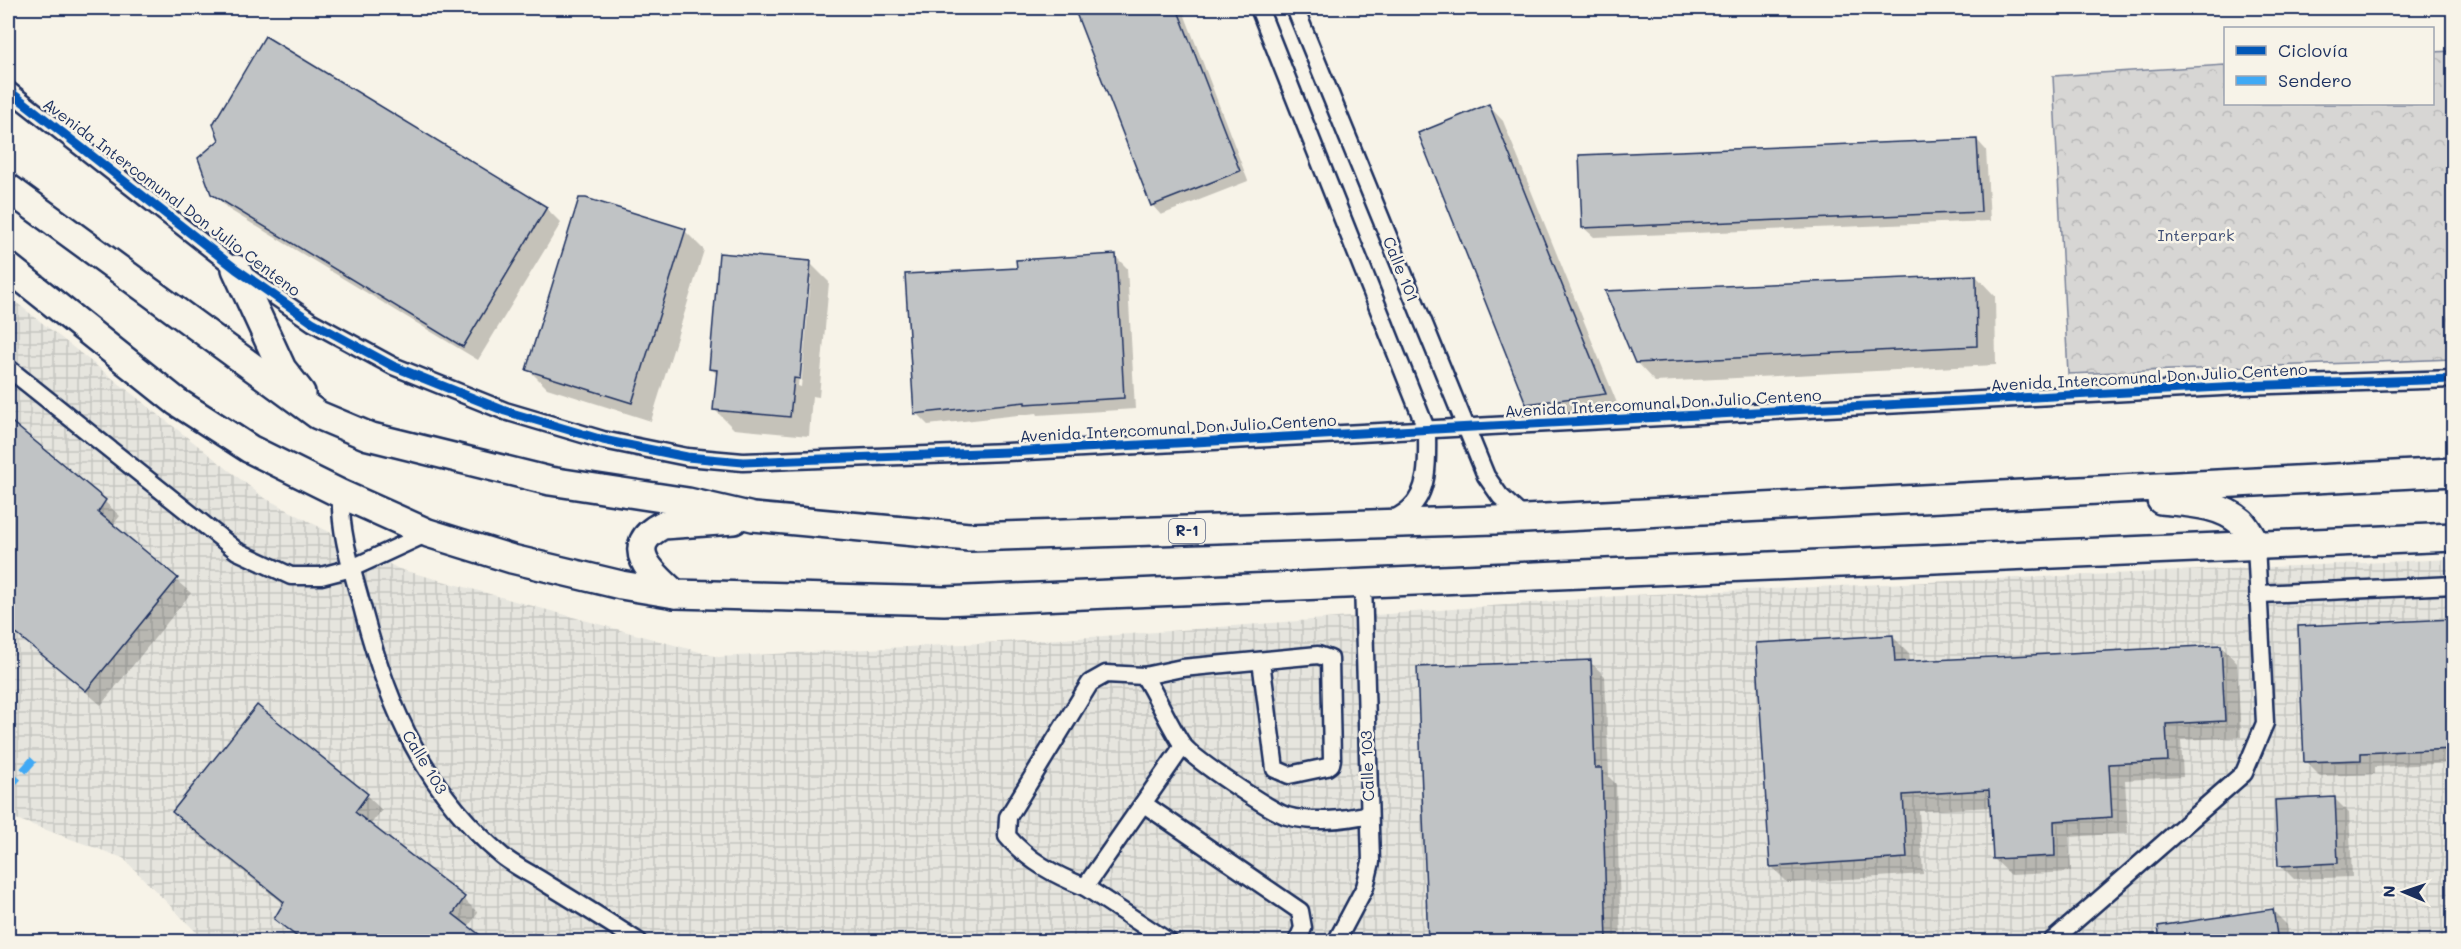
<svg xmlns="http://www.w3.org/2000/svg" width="2461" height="949" font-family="Mali,sans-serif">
<defs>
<pattern id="industrial-grid" width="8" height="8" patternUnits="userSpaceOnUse" patternTransform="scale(1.5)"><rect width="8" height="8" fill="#e6e5de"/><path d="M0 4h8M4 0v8" fill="none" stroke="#c5c5c1"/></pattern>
<pattern id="park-crowns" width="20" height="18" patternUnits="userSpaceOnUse" patternTransform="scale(1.5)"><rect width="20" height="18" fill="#d7d6d4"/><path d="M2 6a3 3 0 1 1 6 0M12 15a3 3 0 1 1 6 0" fill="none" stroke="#b8b8b8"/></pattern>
</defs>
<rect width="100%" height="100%" fill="#f7f3e8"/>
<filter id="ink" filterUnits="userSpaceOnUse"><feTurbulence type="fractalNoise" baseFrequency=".0167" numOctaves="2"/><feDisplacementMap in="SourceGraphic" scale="12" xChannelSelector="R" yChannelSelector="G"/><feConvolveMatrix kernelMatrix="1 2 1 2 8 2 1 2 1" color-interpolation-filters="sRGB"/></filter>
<g filter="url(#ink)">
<!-- industrial -->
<polygon fill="url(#industrial-grid)" points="8,296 263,497 399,569 718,657 1078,638 1632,595 2453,559 2453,941 205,941 123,858 8,816"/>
<!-- park -->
<polygon fill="url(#park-crowns)" stroke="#798299" stroke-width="1.5" points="2453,51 2453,359 2068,374 2053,76 2225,65 2226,104 2432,104 2433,52"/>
<!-- shadow -->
<g fill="#0003" fill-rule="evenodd">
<polygon points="1076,8 1182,8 1248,181 1161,215 1152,205"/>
<polygon points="1489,106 1503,121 1619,408 1542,418 1527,403"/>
<polygon points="1977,140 1986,150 1990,221 1594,237 1584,228"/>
<polygon points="213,193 546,208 561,223 478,360 228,209"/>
<polygon points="685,231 704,250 651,421 547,388 528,369"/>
<polygon points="1115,256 1127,268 1135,409 1038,415 1037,413 928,425 916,413"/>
<path d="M810 263 829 282 819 397 812 396 809 436 734 429 715 410 718 376 711 368ZM808 278H811L801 387 798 386Z"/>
<polygon points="1976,276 1995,296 1996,365 1655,382 1636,362"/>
<polygon points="8,421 105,502 120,516 112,526 191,593 101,705 8,625 15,614 8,608"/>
<polygon points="2454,620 2454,763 2375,767 2375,774 2320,776 2305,761"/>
<polygon points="1892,636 1909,653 1910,663 2221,646 2237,663 2241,737 2181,740 2183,777 2125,780 2128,833 2069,837 2071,872 2011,875 1994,859 1992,807 1919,811 1923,874 1788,883 1771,866"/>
<polygon points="1590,662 1605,676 1609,777 1616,784 1621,942 1429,942"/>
<polygon points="257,707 367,796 382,810 370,825 464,899 478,913 468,927 486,942 302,942 276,919 284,904 188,827 174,812"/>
<polygon points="2335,799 2349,813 2352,877 2294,879 2280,865"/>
<polygon points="2273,911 2287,925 2290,942 2162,942"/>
<polygon points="954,937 962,942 951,942"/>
</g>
<!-- building -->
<g fill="#c0c3c5" stroke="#1b2f5e" stroke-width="1.5">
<polygon points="1074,8 1177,8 1240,171 1151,206"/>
<polygon points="265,36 547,207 463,347 211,194 198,158 219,140 213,124"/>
<polygon points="1489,104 1606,394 1526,404 1418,133"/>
<polygon points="1977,139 1981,212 1582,228 1579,155"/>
<polygon points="579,198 586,198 686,229 632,403 526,370"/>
<polygon points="719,253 811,261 800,379 794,378 790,417 713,410 717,370 709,369"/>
<polygon points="1116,254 1124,398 1025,404 1025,402 914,414 905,274 1017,268 1016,260"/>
<polygon points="1976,275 1977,346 1635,363 1605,291"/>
<polygon points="8,419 106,500 98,512 178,578 86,691 8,627 8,621 14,613 8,607"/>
<polygon points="2454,619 2454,749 2361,753 2361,760 2304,762 2298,626"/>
<polygon points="1893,635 1895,662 2221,645 2225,721 2166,724 2168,761 2109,764 2112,817 2054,821 2055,856 1993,859 1989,790 1903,795 1907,858 1770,867 1756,643"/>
<polygon points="1591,660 1595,768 1602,768 1607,942 1428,942 1417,667"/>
<polygon points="257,705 368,794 355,812 465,897 453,914 489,942 304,942 274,919 284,902 172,812"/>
<polygon points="2335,797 2338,863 2278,866 2275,800"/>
<polygon points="2273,909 2278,942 2160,942 2158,926"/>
</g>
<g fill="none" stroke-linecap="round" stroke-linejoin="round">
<!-- minor casing -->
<g stroke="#1b2f5e" stroke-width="21">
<g id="minor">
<path d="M1259 8 1427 431C1427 455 1430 490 1410 508 1405 513 1397 517 1391 521"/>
<polyline points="1295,8 1486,476 1500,496 1525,519"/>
<polyline points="8,90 236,269 312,322 393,366 505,411 603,440 687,457 743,462 1007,452 2240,386 2454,379"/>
<polyline points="8,368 237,551 291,576 321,576 352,568 428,533"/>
<path d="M341 494C339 534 354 575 364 614 389 709 425 790 501 855 514 866 532 874 547 884 578 903 609 922 639 942"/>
<polyline points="2260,594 2454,585"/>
<path d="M1261 661 1275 769 1289 775 1327 767 1331 764 1332 759 1330 659 1318 655 1182 668 1144 676C1158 698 1168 723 1182 744 1191 758 1271 811 1287 816 1312 823 1344 820 1369 814"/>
<path d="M1144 676 1106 674 1090 683 1008 817 1007 836C1028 861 1055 875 1085 887L1183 746"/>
<polyline points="1144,804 1300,911 1303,928 1297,942"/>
<polyline points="1085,887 1169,942"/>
<polyline points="1336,942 1365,887 1371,862 1363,582"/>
<polyline points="2051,942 2244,773 2265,723 2256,545"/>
</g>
</g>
<!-- primary casing -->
<g stroke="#1b2f5e" stroke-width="32">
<g id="primary">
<polyline points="8,188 318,415 368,436 550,481 688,502 753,517 969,537 1525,519 2454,472"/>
<polyline points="8,267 177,402 250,449 341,494 428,533 512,559 621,585 675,594 944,601 2454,537"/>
<polyline points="236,269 282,369 301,393"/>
<path d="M2161 500C2188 503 2219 503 2241 522 2247 528 2252 538 2256 545"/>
<path d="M675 594C652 574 620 546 663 525L734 520"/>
</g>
</g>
<!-- minor -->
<use href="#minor" stroke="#f7f3e8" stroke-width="16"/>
<!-- primary -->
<use href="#primary" stroke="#f7f3e8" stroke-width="27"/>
<!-- quiet -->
<polyline stroke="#3fa9f5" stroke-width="8" stroke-dasharray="15 8" stroke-linecap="butt" points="8,788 34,759"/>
<!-- cycleway casing -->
<g stroke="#f7f3e8" stroke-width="13">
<polyline id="cycleway" points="8,90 236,269 312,322 393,366 505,411 603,440 687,457 743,462 1007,452 2240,386 2454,379"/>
</g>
<!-- cycleway -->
<use href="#cycleway" stroke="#0057b8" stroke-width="9"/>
</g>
</g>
<g text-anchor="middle" stroke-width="5" stroke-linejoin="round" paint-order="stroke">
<!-- shield labels -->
<rect fill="#f7f3e8" stroke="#5d6a87" stroke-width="1.5" x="1169" y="519" width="36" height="24" rx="4.5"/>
<g font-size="15" font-weight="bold" fill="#1b2f5e">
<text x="1187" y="536">R-1</text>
</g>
<!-- street labels -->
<g font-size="16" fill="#1b2f5e" stroke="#f7f3e8">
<text transform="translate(172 197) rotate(37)" y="6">Avenida Intercomunal Don Julio Centeno</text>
<text transform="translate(1401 269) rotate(68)" y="6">Calle 101</text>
<text transform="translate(2149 377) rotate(-3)" y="6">Avenida Intercomunal Don Julio Centeno</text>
<text transform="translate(1663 403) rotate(-3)" y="6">Avenida Intercomunal Don Julio Centeno</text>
<text transform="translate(1178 428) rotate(-3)" y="6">Avenida Intercomunal Don Julio Centeno</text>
<text transform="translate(425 762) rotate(59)" y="6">Calle 103</text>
<text transform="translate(1367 766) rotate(-92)" y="6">Calle 103</text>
</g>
<!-- park labels -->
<g font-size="16" fill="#415076" stroke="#f7f3e8">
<text x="2196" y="241">Interpark</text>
</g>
</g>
<!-- margin -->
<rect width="2461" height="949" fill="none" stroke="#f7f3e8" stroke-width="30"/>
<rect x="15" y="15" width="2431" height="919" fill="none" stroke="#1b2f5e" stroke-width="2" filter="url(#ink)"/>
<!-- legend -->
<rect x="2224" y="27" width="210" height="78" fill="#f7f3e8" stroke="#9fa5b1" stroke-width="1.5"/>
<rect x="2236" y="46" width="30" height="9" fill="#0057b8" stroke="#9fa5b1" stroke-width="1.5"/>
<text x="2278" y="57" font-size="18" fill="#1b2f5e">Ciclovía</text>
<rect x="2236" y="76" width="30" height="9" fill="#3fa9f5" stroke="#9fa5b1" stroke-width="1.5"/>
<text x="2278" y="87" font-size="18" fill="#1b2f5e">Sendero</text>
<!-- north arrow -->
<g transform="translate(2404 892) rotate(272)" stroke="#f7f3e8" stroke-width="4.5" paint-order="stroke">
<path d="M0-4.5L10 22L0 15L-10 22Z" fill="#1b2f5e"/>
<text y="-9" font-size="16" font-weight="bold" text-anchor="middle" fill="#1b2f5e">N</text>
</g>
</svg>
